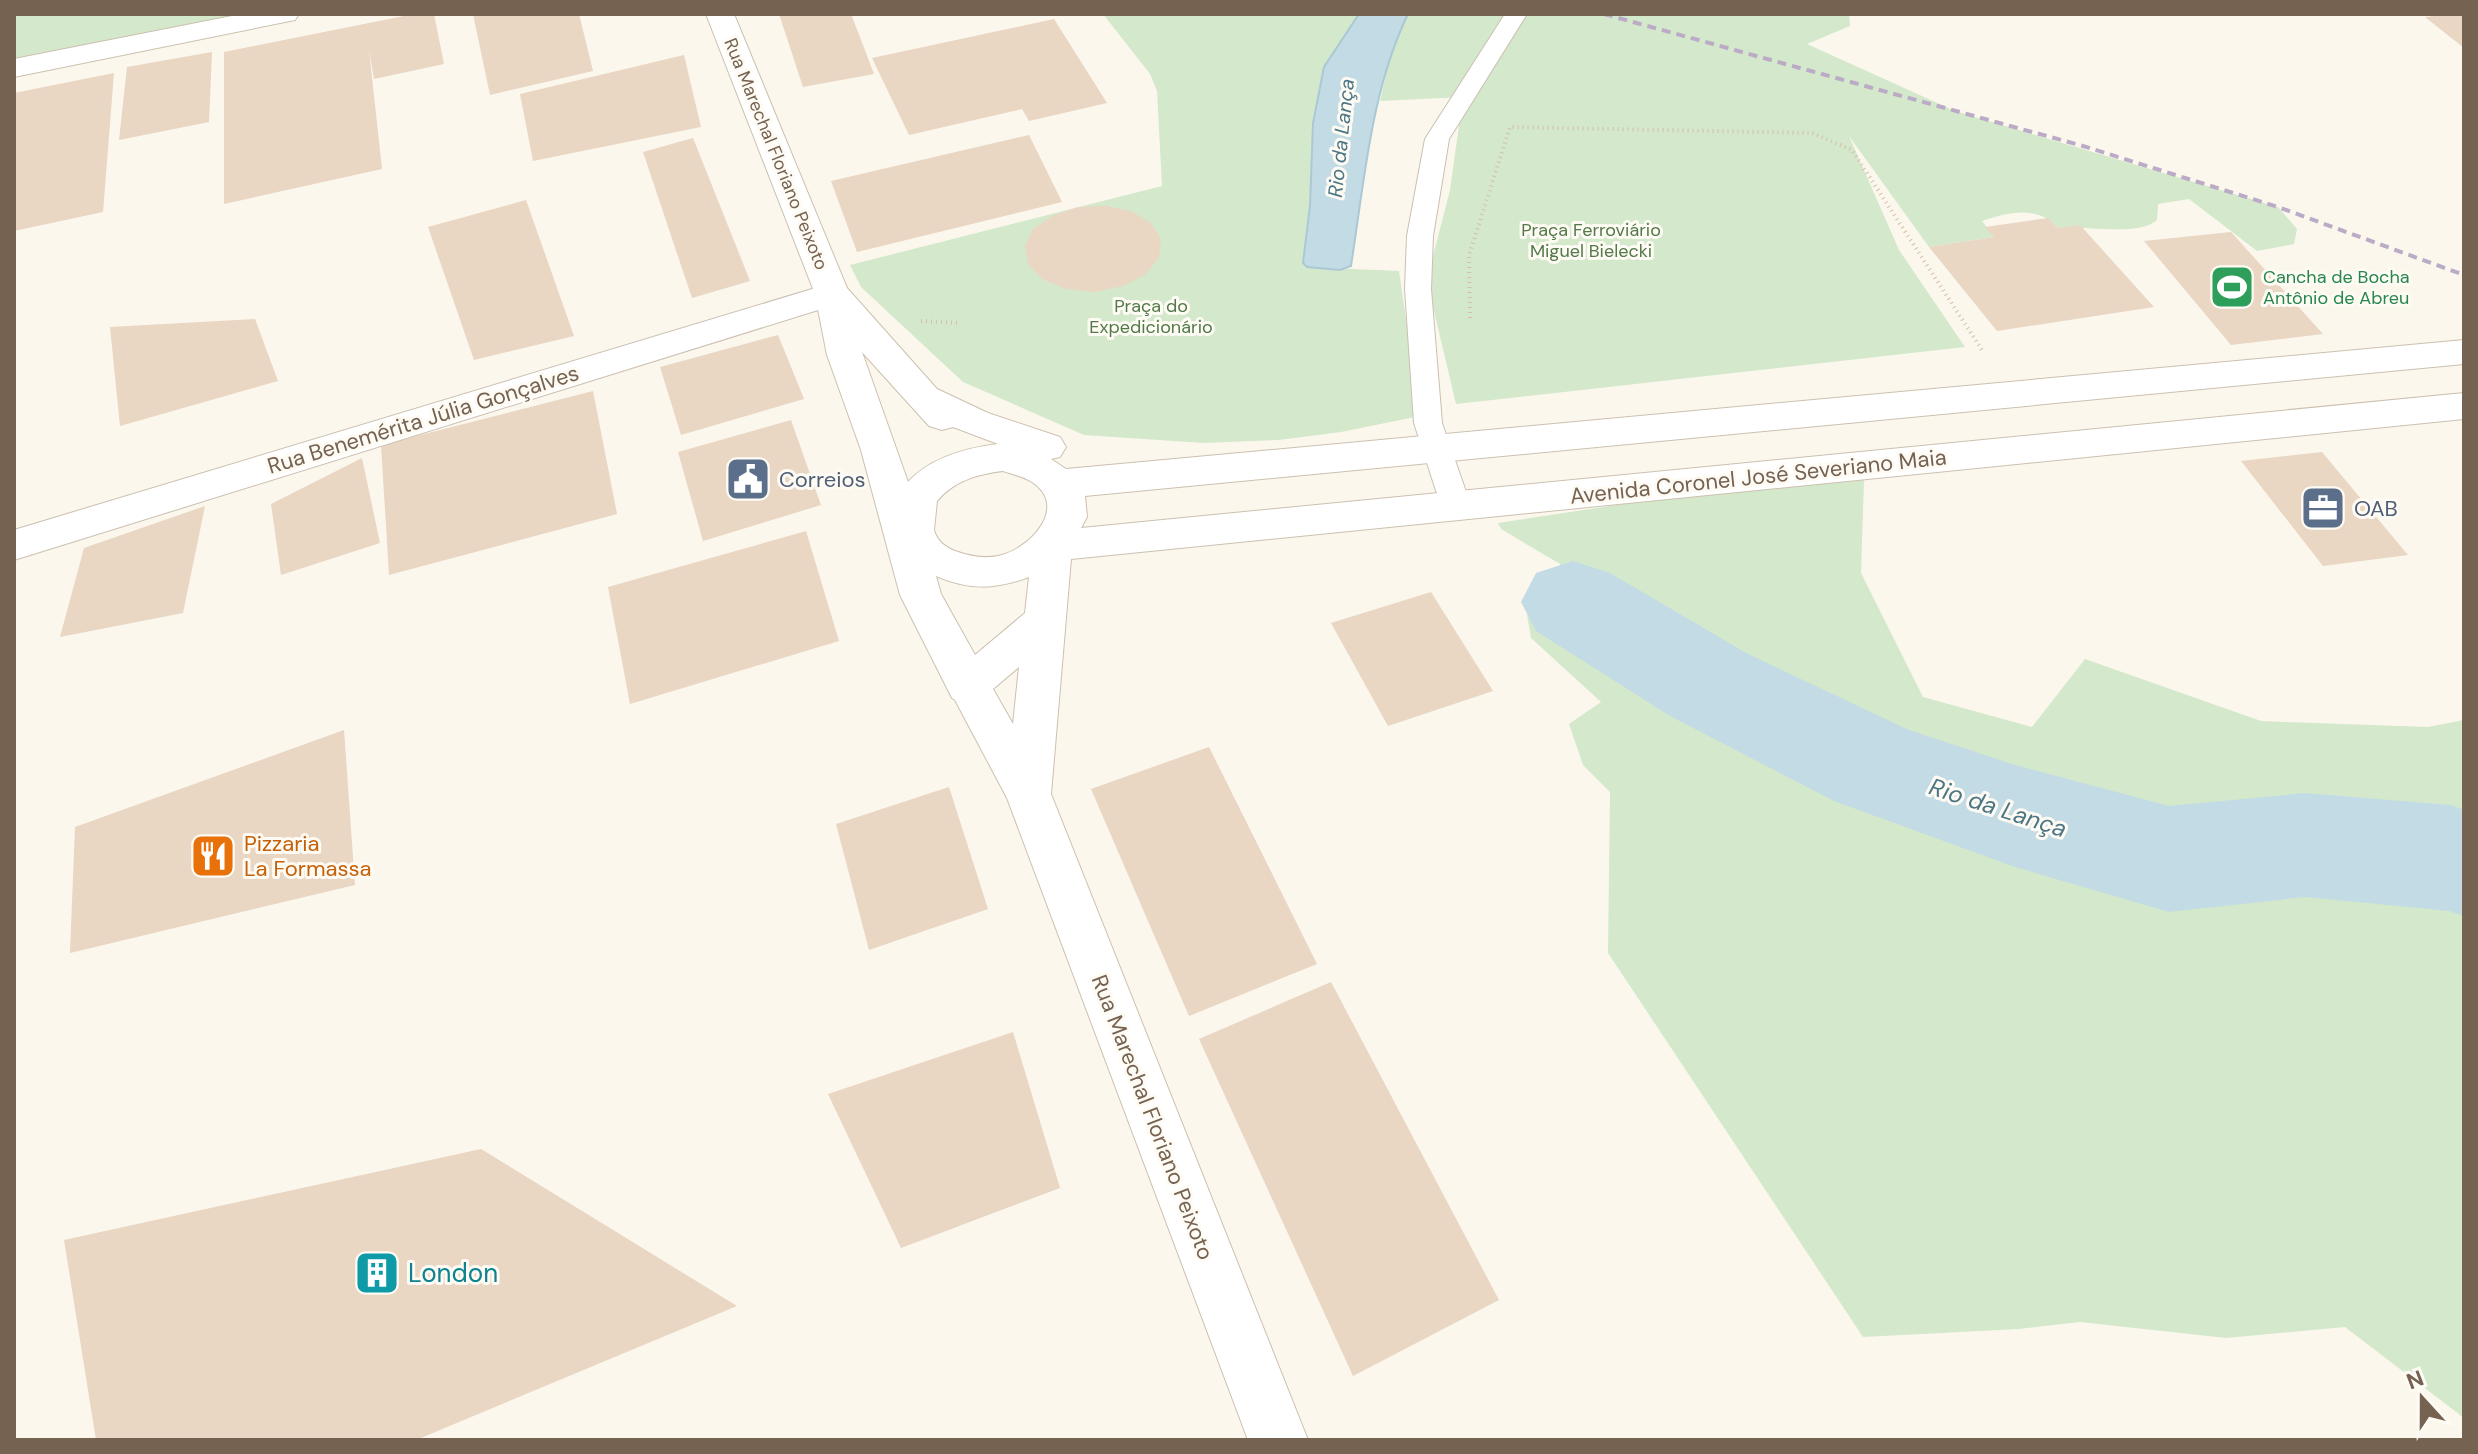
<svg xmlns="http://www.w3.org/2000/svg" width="2478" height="1454" font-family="'DM Sans',sans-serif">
<rect width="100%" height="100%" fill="#fbf7ed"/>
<!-- green -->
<g fill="#d4e8cc">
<polygon points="14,14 253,14 14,61"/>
<polygon points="1103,14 1359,14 1324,67 1313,123 1310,206 1303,263 1308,267 1399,271 1420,416 1341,432 1279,440 1204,443 1084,435 963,382 861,287 850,265 1162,186 1157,91 1150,74"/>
<path d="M1408 14H1849L1850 26 1807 44 1955 111 2278 207 2297 229 2294 244 2257 251 2189 199 2158 204 2157 220C2139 237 2082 225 2058 228 2037 205 2010 212 1982 221L1994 237 1929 247 1849 136 1899 250 1965 347 1456 404 1429 290 1430 268 1450 190 1463 97 1380 101 1393 43Z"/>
<polygon points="1864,480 1861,573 1923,697 2032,727 2085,659 2261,721 2428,727 2464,720 2464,1418 2345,1327 2226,1338 2080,1322 2019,1329 1863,1337 1608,953 1610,792 1583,765 1569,724 1601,702 1531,638 1527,615 1561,609 1572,602 1560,564 1501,529 1498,523 1669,497"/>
</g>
<!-- water -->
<path fill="#c3dbe4" stroke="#aac9d5" stroke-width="2" d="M1359 14H1408C1371 90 1364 183 1351 266L1340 270 1307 267 1303 263 1310 206 1313 123 1324 67Z"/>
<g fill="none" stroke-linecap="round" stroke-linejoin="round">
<!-- river -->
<polygon fill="#c3dbe4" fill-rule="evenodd" points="1573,561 1610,573 1748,654 1909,730 2015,765 2169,806 2305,793 2451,805 2464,810 2464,916 2449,911 2305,897 2169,912 2015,867 1834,801 1670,716 1536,631 1521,602 1536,573"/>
</g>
<!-- building -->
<g fill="#e9d6c3">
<polygon points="414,14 434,14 444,64 374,79 369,50 382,169 224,204 224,52"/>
<polygon points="473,14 579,14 593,71 490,95"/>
<polygon points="779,14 851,14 874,74 803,87"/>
<polygon points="2454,14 2464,14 2464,48 2425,17"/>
<polygon points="1054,19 1107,103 1029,121 1022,109 909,135 872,58"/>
<polygon points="212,52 209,122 119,140 127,67"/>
<polygon points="684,55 701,127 533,161 520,94"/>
<polygon points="114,73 103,212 14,231 14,93"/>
<polygon points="1029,135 1062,202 857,252 831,181"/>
<polygon points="693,138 750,281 692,298 643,152"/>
<polygon points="526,200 574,336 474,360 428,227"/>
<polygon points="1106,206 1131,211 1151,223 1161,239 1159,257 1146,274 1123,286 1095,292 1066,289 1042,279 1028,264 1025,246 1033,229 1052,216 1078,207"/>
<polygon points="2048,218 2058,228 2080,225 2154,307 1997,331 1929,247 1994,237 1985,227"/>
<polygon points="2231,232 2323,334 2231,345 2144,241"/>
<polygon points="255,319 278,381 120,426 110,327"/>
<polygon points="778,335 804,399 681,435 660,367"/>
<polygon points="593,391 617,514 389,575 381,445"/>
<polygon points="791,420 821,505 703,541 678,452"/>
<polygon points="2322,452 2408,555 2323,566 2241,461"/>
<polygon points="362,458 380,543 281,575 271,504"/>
<polygon points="205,506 183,613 60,637 84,548"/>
<polygon points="806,531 839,641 630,704 608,587"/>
<polygon points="1431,592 1493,691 1388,726 1331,623"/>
<polygon points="344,730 355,885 70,953 75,827"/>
<polygon points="1209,747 1317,964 1189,1016 1091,789"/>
<polygon points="949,787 988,909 869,950 836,824"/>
<polygon points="1331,982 1499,1300 1353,1376 1199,1039"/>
<polygon points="1013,1032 1060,1188 901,1248 828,1094"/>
<polygon points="481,1149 737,1306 416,1440 96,1440 64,1240"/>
</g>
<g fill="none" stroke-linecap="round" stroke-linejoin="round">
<!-- lane casing -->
<g stroke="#cbbfb1" stroke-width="2">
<polygon id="lane" points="1505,14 1527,14 1449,139 1433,236 1431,289 1442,423 1471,506 1467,514 1456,517 1445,514 1441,506 1414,423 1405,289 1407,236 1425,139"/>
</g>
<!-- street casing -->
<g stroke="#cbbfb1" stroke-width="2">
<polygon id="street" points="832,283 844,286 849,294 844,302 14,560 14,530"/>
</g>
<!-- secondary casing -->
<g stroke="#cdc0af" stroke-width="2">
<g id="secondary">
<polygon points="242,14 299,14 295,20 285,22 14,77 14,59"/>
<path d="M706 14H734L847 288 937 389 988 413 1060 437 1066 447 1060 457 1051 459 1066 469 2464 340V364L1085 496 1087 517 1081 528 2464 393V419L1071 559 1051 794 1308 1440H1248L1007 798 955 700 952 698 900 595 861 450 827 355 815 294ZM862 352 929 426 942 430 953 427 998 444C966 448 931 457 908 482ZM1003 471C1012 474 1024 477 1032 482 1070 507 1029 550 998 556 983 559 969 556 955 551 945 547 937 541 934 530L937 501C954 481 977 474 1003 471ZM936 576C969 590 995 590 1029 577L1025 613 975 655 941 594ZM1019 667 1013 724 993 689Z"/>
</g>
</g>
<!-- path -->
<g stroke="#d4bfaa" stroke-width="4" stroke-dasharray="1 4" stroke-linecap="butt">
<polyline points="1470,318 1469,255 1510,127 1812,133 1852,150 1982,350"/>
<polyline points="921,321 959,323"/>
</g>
<!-- lane -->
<use href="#lane" fill="#fff" fill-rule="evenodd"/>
<!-- street -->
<use href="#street" fill="#fff" fill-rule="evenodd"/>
<!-- secondary -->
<use href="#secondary" fill="#fff" fill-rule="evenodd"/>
<!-- rail -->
<polyline stroke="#bcabc6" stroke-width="4" stroke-dasharray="9 6" stroke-linecap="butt" points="1604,14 2083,146 2278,207 2464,275"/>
</g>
<!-- icons -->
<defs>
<g id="stadium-square" transform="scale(2.3)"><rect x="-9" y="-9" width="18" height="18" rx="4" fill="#2e9e5b" stroke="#fefbf4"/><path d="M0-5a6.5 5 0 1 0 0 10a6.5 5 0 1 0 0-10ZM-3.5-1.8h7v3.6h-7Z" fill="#fff"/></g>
<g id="civic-square" transform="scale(2.3)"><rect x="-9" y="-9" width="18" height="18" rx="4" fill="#5c6f8a" stroke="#fefbf4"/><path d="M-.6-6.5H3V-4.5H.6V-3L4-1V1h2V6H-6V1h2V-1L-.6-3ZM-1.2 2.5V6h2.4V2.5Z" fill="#fff"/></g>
<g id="office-square" transform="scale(2.3)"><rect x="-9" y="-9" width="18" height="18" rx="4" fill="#5c6f8a" stroke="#fefbf4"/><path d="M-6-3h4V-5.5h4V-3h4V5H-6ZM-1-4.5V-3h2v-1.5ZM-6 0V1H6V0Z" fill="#fff"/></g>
<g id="restaurant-square" transform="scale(2.3)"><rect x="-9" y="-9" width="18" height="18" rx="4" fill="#e8710a" stroke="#fefbf4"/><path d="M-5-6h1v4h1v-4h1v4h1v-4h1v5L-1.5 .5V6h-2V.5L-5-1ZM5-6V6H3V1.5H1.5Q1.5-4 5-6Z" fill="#fff"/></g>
<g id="building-square" transform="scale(2.3)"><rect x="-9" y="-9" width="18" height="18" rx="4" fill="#0f9aa8" stroke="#fefbf4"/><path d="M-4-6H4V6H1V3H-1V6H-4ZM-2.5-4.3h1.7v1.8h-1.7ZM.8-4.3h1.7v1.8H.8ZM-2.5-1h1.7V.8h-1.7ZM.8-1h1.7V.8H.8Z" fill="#fff"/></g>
</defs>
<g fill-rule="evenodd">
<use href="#stadium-square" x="2232" y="287"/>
<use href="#civic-square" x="748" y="479"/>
<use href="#office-square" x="2323" y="508"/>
<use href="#restaurant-square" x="213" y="856"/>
<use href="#building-square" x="377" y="1273"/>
</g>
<g text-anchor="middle" stroke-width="6" stroke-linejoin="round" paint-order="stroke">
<!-- far-street labels -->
<g font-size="18" fill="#756251" stroke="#fefbf4">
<text transform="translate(776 154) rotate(68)" y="6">Rua Marechal Floriano Peixoto</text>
</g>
<!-- far-park labels -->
<g font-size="18" fill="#53794a" stroke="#fefbf4">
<text x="1591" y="236">Praça Ferroviário<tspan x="1591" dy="21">Miguel Bielecki</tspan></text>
<text x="1151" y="312">Praça do<tspan x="1151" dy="21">Expedicionário</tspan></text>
</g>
<!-- far-leisure labels -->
<g font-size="18" fill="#27864d" stroke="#fefbf4" text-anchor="start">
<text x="2263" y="283">Cancha de Bocha<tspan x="2263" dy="21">Antônio de Abreu</tspan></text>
</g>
<!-- far-water labels -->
<g font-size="20" font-style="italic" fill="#4c7685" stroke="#fefbf4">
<text transform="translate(1341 138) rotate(-84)" y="7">Rio da Lança</text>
</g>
<!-- street labels -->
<g font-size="22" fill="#756251" stroke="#fefbf4">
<text transform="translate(423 419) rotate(-17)" y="8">Rua Benemérita Júlia Gonçalves</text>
<text transform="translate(1758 476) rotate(-6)" y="8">Avenida Coronel José Severiano Maia</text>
<text transform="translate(1153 1117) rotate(69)" y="8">Rua Marechal Floriano Peixoto</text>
</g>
<!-- service labels -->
<g font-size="22" fill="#4e5e75" stroke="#fefbf4" text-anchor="start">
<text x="779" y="487">Correios</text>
<text x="2354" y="516">OAB</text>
</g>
<!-- food labels -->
<g font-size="22" fill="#c56008" stroke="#fefbf4" text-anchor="start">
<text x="244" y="851">Pizzaria<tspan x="244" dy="25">La Formassa</tspan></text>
</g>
<!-- water labels -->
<g font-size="24" font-style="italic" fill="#4c7685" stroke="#fefbf4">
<text transform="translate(1998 808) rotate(18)" y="8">Rio da Lança</text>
</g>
<!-- near-culture labels -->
<g font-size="26" fill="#0d838f" stroke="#fefbf4" text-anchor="start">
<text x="408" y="1282">London</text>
</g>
</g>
<!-- border -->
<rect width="2478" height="1454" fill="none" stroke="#756251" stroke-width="32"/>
<!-- north arrow -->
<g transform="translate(2422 1398) rotate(339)" stroke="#fefbf4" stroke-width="6" paint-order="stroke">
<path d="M0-6L14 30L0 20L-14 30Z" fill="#756251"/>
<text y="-12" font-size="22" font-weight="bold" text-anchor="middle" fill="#756251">N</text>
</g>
</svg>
